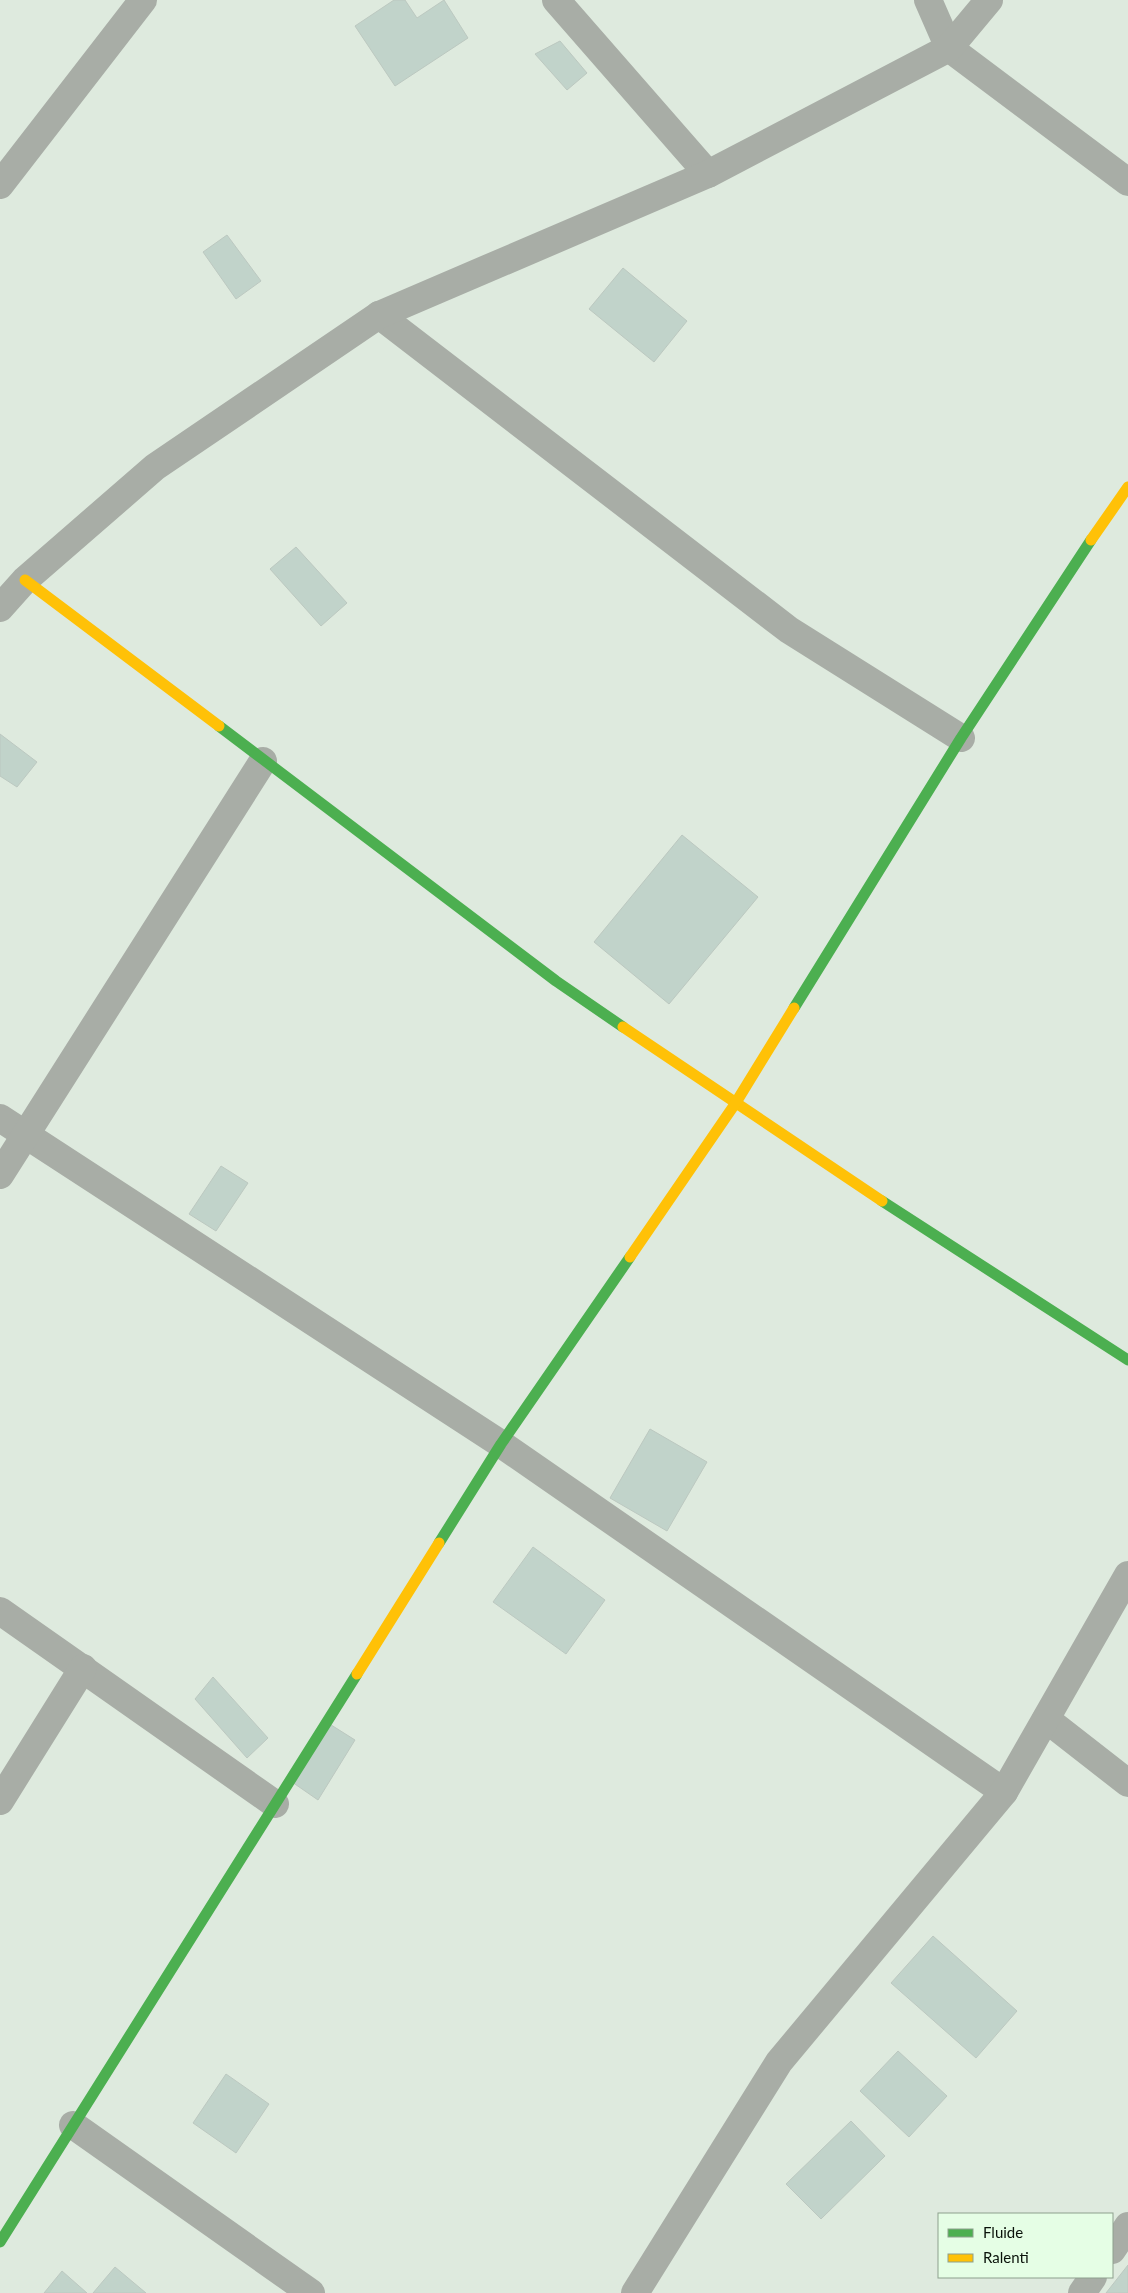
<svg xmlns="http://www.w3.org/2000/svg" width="1128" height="2293" font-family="Lato,sans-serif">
<rect width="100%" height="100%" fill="#deeade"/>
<!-- building -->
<g fill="#c1d3ca" stroke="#bcc8c0">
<polygon points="394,0 405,0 417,18 444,0 468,38 395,86 355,26"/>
<polygon points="560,41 587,73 567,90 535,54"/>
<polygon points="227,235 261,281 236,299 203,252"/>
<polygon points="623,268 687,321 654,362 589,309"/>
<polygon points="296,547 347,603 321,626 270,569"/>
<polygon points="0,734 37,762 17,787 0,776"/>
<polygon points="682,835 758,897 669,1004 594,942"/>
<polygon points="221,1166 248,1183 216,1231 189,1214"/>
<polygon points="650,1429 707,1462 667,1531 610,1498"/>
<polygon points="533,1547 605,1600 566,1654 493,1602"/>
<polygon points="213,1677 268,1738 247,1758 195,1699"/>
<polygon points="328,1723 355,1740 318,1800 292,1782"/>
<polygon points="933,1936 1017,2011 976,2058 891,1983"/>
<polygon points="898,2051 947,2096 909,2137 860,2091"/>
<polygon points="226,2074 269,2104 236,2153 193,2123"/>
<polygon points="851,2121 885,2156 821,2219 786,2184"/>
<polygon points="1128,2265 1128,2293 1106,2293"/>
<polygon points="115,2267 146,2293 93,2293"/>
<polygon points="62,2271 87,2293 44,2293"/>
</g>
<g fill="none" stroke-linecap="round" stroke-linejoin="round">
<!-- street -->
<g stroke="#a8ada6" stroke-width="28">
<polyline points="556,0 708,174"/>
<polyline points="928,0 949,48 1128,182"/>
<polyline points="0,185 143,0"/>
<polyline points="379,315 789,630 961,738"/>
<polyline points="0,608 25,580 155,467 379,315 708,174 949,48 989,0"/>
<polyline points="0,1118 501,1444 1004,1792"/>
<polyline points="0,1175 263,761"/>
<polyline points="0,1611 275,1804"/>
<polyline points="1046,1719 1128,1783"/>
<polyline points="0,1801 83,1668"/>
<polyline points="73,2125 311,2293"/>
<polyline points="1112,2250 1128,2226"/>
<polyline points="635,2293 779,2062 1004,1792 1128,1575"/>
<polyline points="1082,2293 1093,2277"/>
</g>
<!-- fast -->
<g stroke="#4caf50" stroke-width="11">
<polyline points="219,726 556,981 623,1027"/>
<polyline points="794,1008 961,738 1091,540"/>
<polyline points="882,1201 1128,1360"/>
<polyline points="439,1543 501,1444 630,1257"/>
<polyline points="0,2242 357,1674"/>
</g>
<!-- slow -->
<g stroke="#ffc107" stroke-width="11">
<polyline points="1091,540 1128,487"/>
<polyline points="25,580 219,726"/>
<polyline points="623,1027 882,1201"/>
<polyline points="630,1257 735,1104 794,1008"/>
<polyline points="357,1674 439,1543"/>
</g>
</g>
<!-- legend -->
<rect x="938" y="2213" width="175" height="65" fill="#e5fee5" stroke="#8da08d"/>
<rect x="948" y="2229" width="25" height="8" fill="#4caf50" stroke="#8da08d"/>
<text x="983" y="2238" font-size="15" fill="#0a120a">Fluide</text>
<rect x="948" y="2254" width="25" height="8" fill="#ffc107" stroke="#8da08d"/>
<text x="983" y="2263" font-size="15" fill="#0a120a">Ralenti</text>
</svg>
